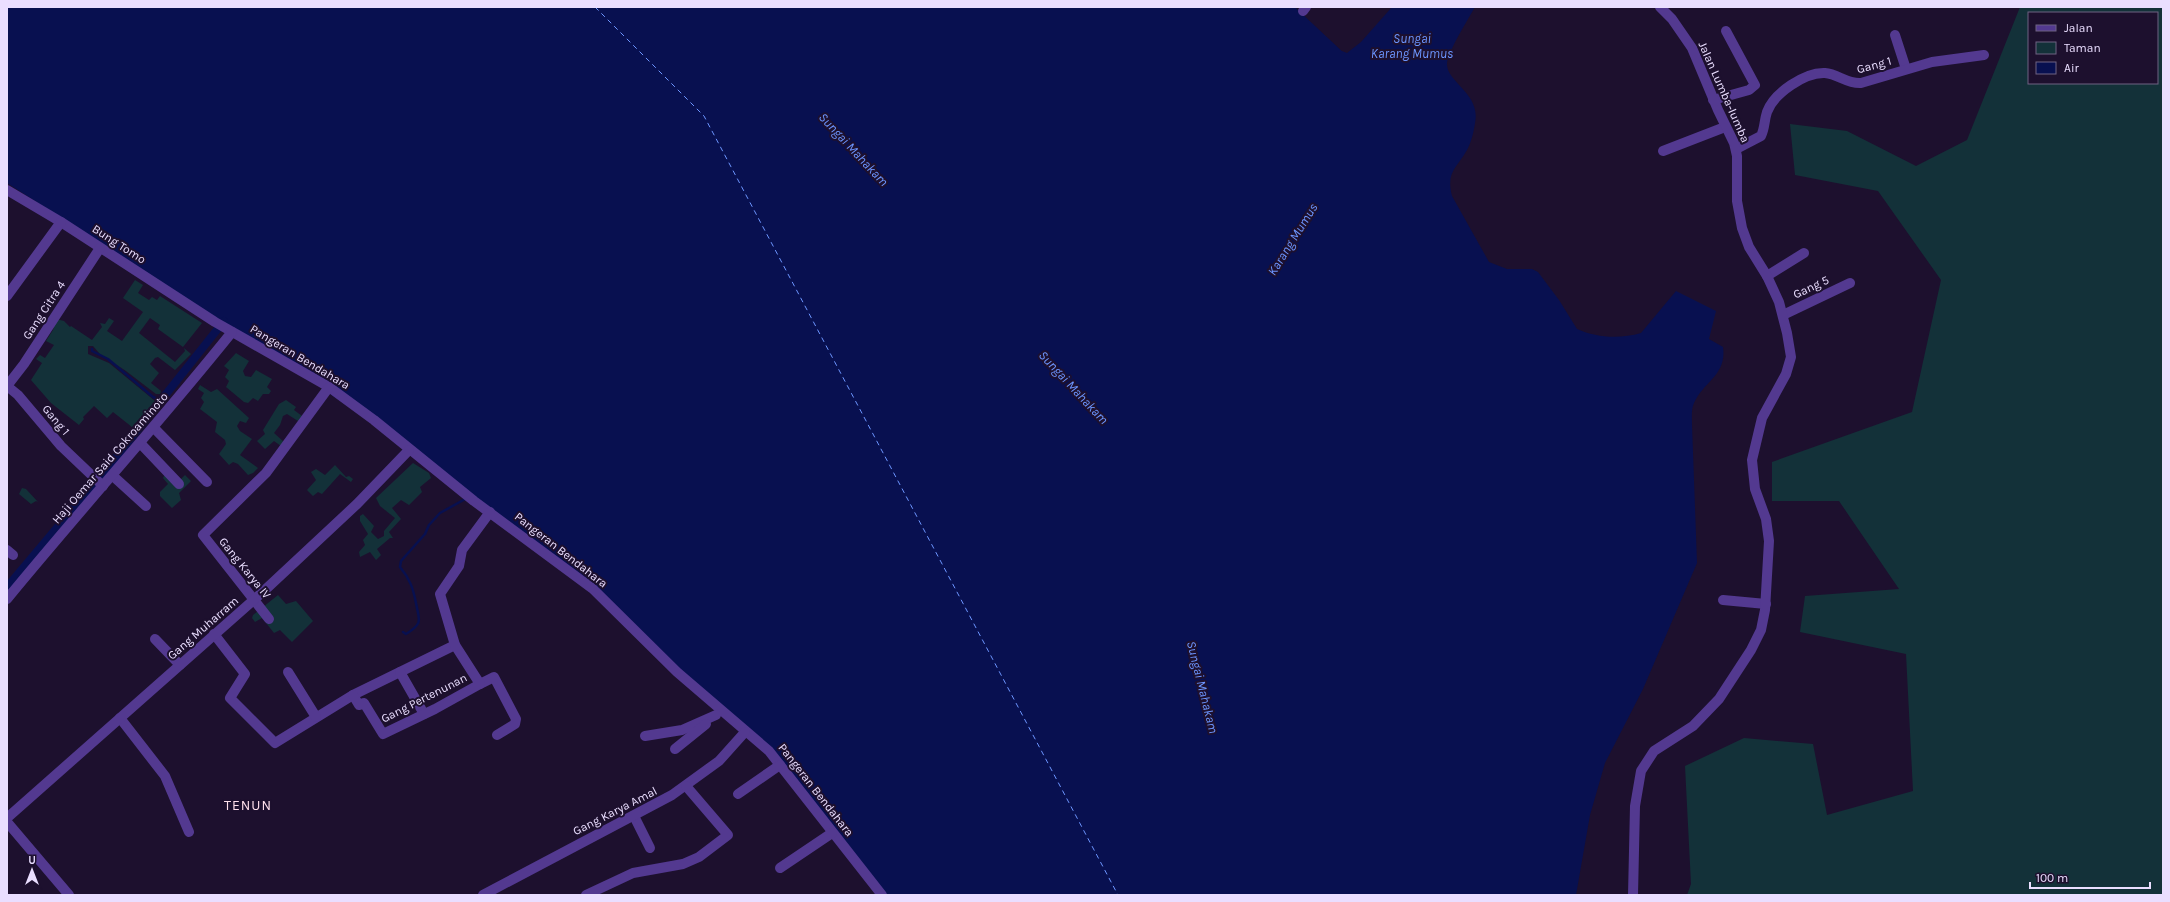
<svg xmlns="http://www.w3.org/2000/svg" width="2170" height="902" font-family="Karla,sans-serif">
<rect width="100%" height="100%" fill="#1d102e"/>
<!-- green -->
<g fill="#133139" fill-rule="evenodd">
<path d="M2020 7H2163V895H1687L1691 884 1685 766 1744 738 1813 744 1827 815 1913 791 1906 654 1800 632 1805 596 1899 589 1839 501H1772V462L1912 412 1941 280 1878 191 1795 175 1790 124 1847 131 1916 166 1967 140ZM2029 13H2157V83H2029Z"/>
<polygon points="135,280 143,285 138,293 149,300 152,297 157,300 160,296 202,323 183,347 158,329 160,325 150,318 139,333 175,362 185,351 184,348 191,354 175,370 158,357 155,358 150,364 159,373 151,383 161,391 160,394 156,394 126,371 100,354 93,346 88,346 88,354 109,363 155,401 132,427 113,412 107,418 94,406 83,417 84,419 79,425 51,403 31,380 42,363 36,359 40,355 45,358 54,345 46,341 53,330 56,319 64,321 70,327 71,326 92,340 102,327 100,323 105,324 109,318 114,321 107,331 122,341 143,312 123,298"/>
<polygon points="236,353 249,361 243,371 245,376 251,377 256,370 272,379 267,387 271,391 269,394 263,394 258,401 253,398 248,403 244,402 226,387 229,381 225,377 229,370 224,366"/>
<polygon points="200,385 211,392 217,389 249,418 246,423 240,421 237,426 240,431 252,439 240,455 258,468 253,473 248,475 238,464 233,462 229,465 219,454 226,444 225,440 215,432 217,422 200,409 204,402 201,398 204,393 198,389"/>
<polygon points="286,400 296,407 294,410 302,416 298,421 287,414 283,416 280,425 274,433 285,443 281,446 274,441 265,449 257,441 265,434 263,430 279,404"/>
<polygon points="413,463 429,473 431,478 420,487 422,492 409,505 401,500 392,508 401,519 389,532 393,538 390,538 377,549 381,555 376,560 370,552 360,557 359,552 365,545 363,540 368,534 360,521 360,516 363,514 374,526 371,532 378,539 384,536 384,531 395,518 380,506 376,498"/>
<polygon points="335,465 346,477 349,476 353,479 351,482 340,474 322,494 318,492 313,496 307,490 316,480 311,472 316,469 325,475"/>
<polygon points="165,474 181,479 185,475 191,481 179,493 181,500 172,508 160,496 160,492 168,484 163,478"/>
<polygon points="22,488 26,489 38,502 36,501 31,504 19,494"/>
<polygon points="278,595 286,604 296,601 313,621 292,642 280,630 274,633 262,618 255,622 252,618 253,615"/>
</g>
<!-- water -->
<path fill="#081050" d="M7 7H1295L1342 51 1347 53 1361 42 1392 7H1475C1469 18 1446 54 1447 65 1448 83 1481 94 1475 123 1474 131 1471 143 1467 150 1456 169 1446 172 1452 196L1489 262 1507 269H1532L1538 272 1559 300 1577 329C1597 338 1620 339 1641 333L1676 291 1716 311 1709 339 1723 347C1727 375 1704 381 1694 403 1691 409 1692 419 1692 425L1697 563 1643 689 1605 763 1590 815 1576 895H884L768 747 687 678 595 587 418 455 274 355 7 183Z"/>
<!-- pier -->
<polygon fill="#1d102e" points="1295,7 1298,7 1344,50 1342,51"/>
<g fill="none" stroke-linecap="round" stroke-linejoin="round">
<!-- stream -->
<g stroke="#081050" stroke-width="2.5">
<polyline points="92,349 92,351 108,359 153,397 160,400"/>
<path d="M403 632 406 634C424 623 419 620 416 603 413 588 410 579 400 567L401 561 425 534 429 525 440 513 467 498"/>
</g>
<!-- canal -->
<polyline stroke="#081050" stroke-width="8" points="7,587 109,466 224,321"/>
<!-- ferry -->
<polyline stroke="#6c95ff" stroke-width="1" stroke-dasharray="5 4" stroke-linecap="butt" points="595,7 704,116 1118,895"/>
<!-- minor -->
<g stroke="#533990" stroke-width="10">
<polyline points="1303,11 1306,7"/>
<polyline points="1895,35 1906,69"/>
<polyline points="1713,100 1749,90 1755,85 1726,31"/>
<path d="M1736 149 1761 136C1765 128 1764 121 1767 112 1774 93 1805 72 1825 73 1838 74 1847 84 1861 83L1932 62 1984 55"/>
<polyline points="1663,151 1725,127"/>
<polyline points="7,190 61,222 215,322 329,387 374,420 474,501 593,589 677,672 769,751 882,895"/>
<polyline points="1767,276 1804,253"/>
<polyline points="7,296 61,222"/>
<polyline points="1783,315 1850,283"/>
<polyline points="7,386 24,364 100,248"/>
<polyline points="7,386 18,395 61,446 103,486"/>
<polyline points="154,428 207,482"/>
<polyline points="141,444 179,484"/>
<polyline points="113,476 146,506"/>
<polyline points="7,550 13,555"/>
<path d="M7 599C81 509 159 423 232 332"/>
<polyline points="1723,600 1766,604"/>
<polyline points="269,619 203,535 266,473 329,387"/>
<polyline points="214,634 245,674 230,698 275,743 353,695 455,645"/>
<polyline points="155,639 180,665"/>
<polyline points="288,672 316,717"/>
<polyline points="400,672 424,714"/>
<polyline points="480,684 494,677 516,719 515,724 497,735"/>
<polyline points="353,695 359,705 364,703 383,734 435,709 480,684 455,645 440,594 459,566 462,550 490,512"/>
<polyline points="120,718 165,776 189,832"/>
<polyline points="645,736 682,730 716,715"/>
<polyline points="675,749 706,724"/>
<polyline points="738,794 780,765"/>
<polyline points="634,816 650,848"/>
<polyline points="7,818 266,589 357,504 409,450"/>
<polyline points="7,822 69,895"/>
<polyline points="780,868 832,833"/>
<polyline points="483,895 672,795 719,761 745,732"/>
<polyline points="586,895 633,873 683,864 699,857 728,835 686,786"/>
<polyline points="1633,895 1635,806 1641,771 1654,751 1693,726 1719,699 1751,650 1761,630 1765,610 1769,541 1766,519 1755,489 1752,460 1762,418 1786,374 1791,357 1787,333 1779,302 1767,276 1749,247 1742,228 1737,201 1737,156 1734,143 1718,110 1692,48 1672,19 1660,7"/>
</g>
</g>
<g text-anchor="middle" stroke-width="4" stroke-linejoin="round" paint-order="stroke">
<!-- street labels -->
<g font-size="12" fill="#eadeff" stroke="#1d102e">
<text transform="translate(1874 65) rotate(-15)" y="4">Gang 1</text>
<text transform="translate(1724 92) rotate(66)" y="4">Jalan Lumba-lumba</text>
<text transform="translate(119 244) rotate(33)" y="4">Bung Tomo</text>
<text transform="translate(1811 287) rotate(-25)" y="4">Gang 5</text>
<text transform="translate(44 310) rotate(-57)" y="4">Gang Citra 4</text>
<text transform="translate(300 357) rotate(31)" y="4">Pangeran Bendahara</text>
<text transform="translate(56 420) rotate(50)" y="4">Gang 1</text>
<text transform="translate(110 458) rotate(-49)" y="4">Haji Oemar Said Cokroaminoto</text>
<text transform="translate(561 550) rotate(38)" y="4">Pangeran Bendahara</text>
<text transform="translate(245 568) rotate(51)" y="4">Gang Karya IV</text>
<text transform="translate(203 628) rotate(-41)" y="4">Gang Muharram</text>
<text transform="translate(424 698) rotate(-27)" y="4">Gang Pertenunan</text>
<text transform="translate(816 790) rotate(52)" y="4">Pangeran Bendahara</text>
<text transform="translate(615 811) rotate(-27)" y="4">Gang Karya Amal</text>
</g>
<!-- water labels -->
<g font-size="13" font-style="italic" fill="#6c95ff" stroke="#1d102e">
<text x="1412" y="43">Sungai<tspan x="1412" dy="15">Karang Mumus</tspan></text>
<text transform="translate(854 149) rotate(47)" y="5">Sungai Mahakam</text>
<text transform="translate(1292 239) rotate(-58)" y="5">Karang Mumus</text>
<text transform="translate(1074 387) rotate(47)" y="5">Sungai Mahakam</text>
<text transform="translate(1203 687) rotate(76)" y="5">Sungai Mahakam</text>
</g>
<!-- quarter labels -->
<g font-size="14" letter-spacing="1" fill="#ffe0ec" stroke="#1d102e">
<text x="248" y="810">TENUN</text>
</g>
</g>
<!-- border -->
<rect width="2170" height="902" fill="none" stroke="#eadeff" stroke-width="16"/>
<!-- legend -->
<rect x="2028" y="12" width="130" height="72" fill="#1d102e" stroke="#6f6282"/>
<rect x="2036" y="25" width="20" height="6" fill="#533990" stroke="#6f6282"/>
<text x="2064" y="32" font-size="12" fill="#eadeff">Jalan</text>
<rect x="2036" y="42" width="20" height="12" fill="#133139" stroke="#6f6282"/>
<text x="2064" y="52" font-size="12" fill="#eadeff">Taman</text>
<rect x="2036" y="62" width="20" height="12" fill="#081050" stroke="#6f6282"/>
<text x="2064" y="72" font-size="12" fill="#eadeff">Air</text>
<!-- north arrow -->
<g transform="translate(32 870)" stroke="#1d102e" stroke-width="3" paint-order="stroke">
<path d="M0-3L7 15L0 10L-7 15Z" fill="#eadeff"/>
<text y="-6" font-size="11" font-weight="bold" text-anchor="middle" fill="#eadeff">U</text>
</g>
<!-- scale -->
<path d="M2030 882v6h120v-6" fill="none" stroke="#eadeff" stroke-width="2"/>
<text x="2036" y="882" font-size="12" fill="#eadeff" stroke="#1d102e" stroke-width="3" paint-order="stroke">100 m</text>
</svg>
